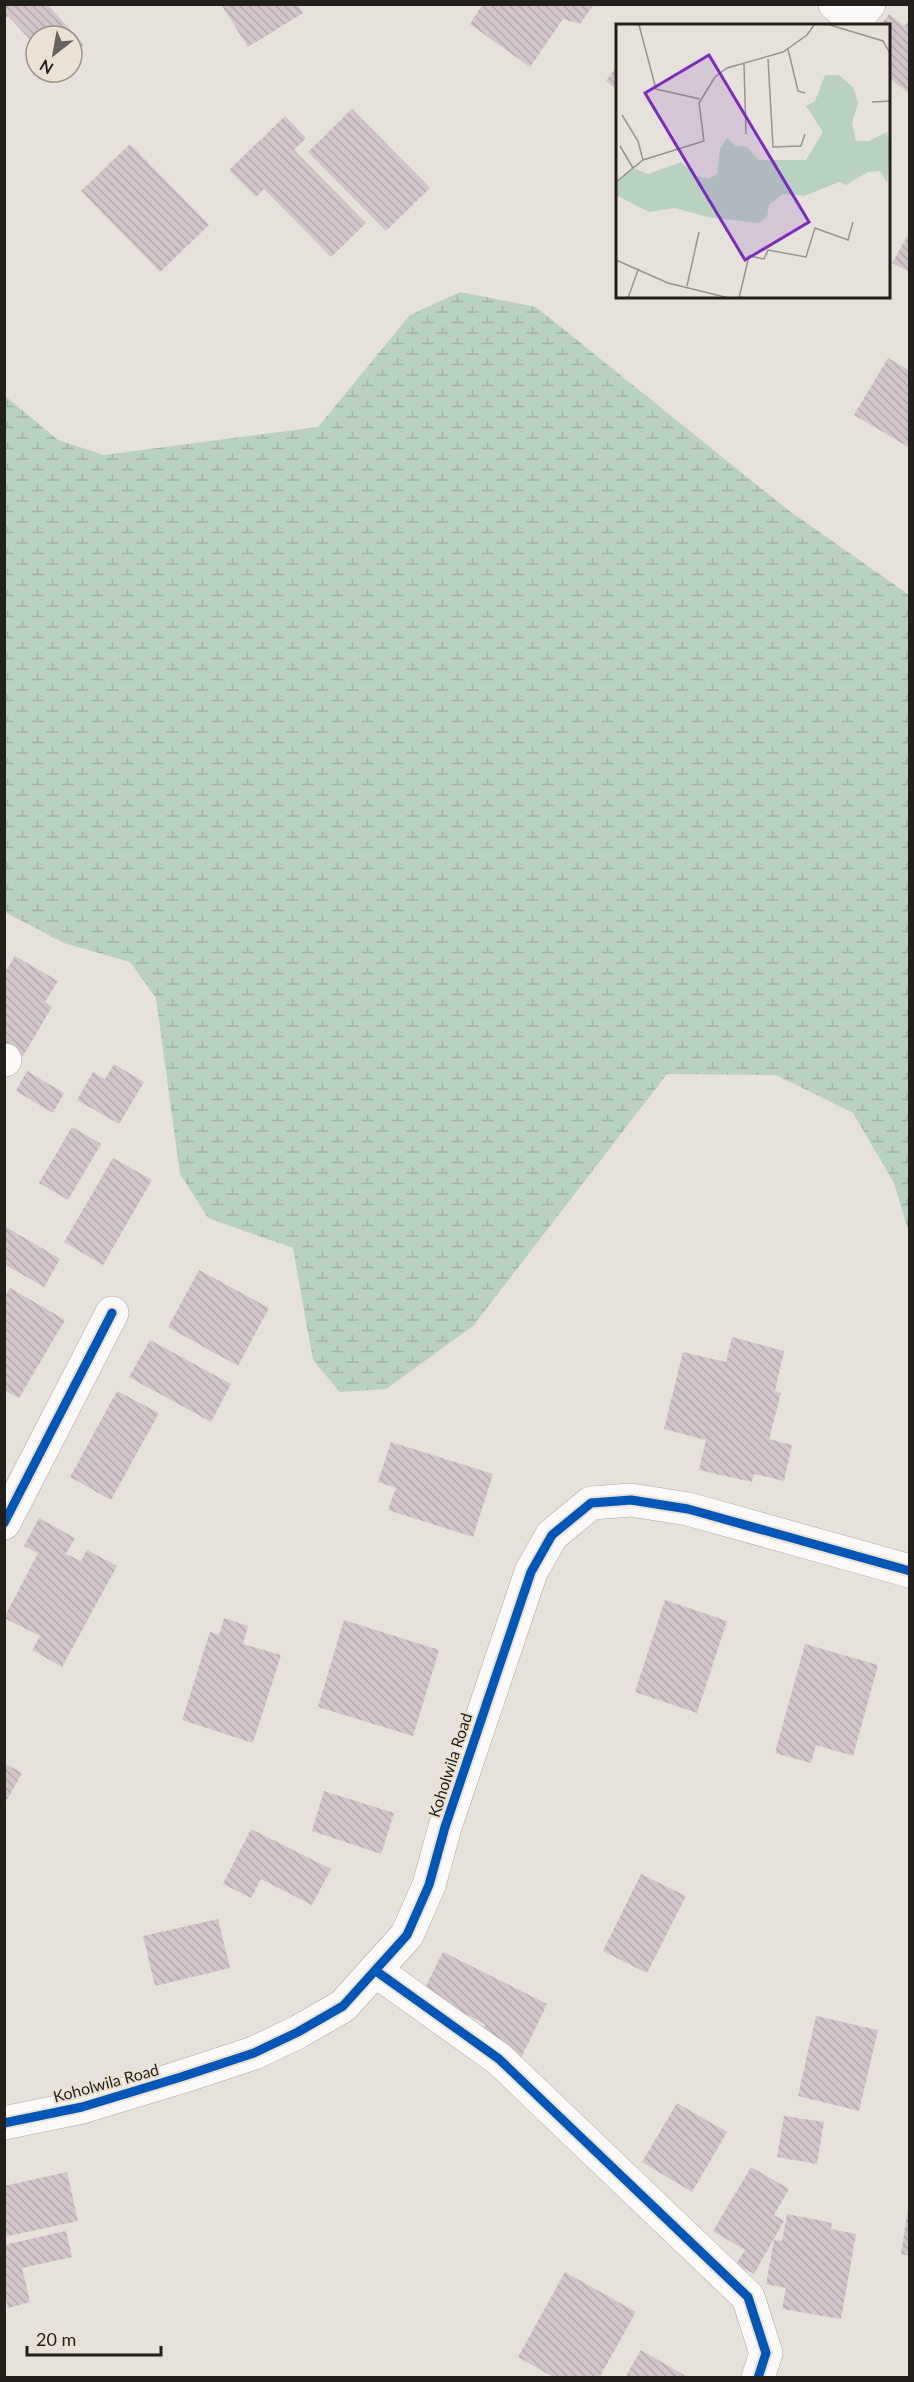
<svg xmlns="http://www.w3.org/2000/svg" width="914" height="2382" font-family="Lato,sans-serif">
<defs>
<pattern id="wetland-marsh" width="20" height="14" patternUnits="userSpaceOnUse" patternTransform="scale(1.5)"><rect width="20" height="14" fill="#b9d2c0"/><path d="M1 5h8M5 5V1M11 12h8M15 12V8" fill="none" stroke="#9fb4a4"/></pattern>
<pattern id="building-back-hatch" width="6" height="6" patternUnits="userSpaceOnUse" patternTransform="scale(1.5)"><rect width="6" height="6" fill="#d2c5c9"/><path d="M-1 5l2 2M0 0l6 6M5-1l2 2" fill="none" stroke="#b4a9ac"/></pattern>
</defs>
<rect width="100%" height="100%" fill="#e6e1da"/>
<!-- wetland -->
<polygon fill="url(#wetland-marsh)" points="460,292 536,307 788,510 909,595 909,1233 894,1183 853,1113 776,1075 667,1074 473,1326 386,1389 340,1392 313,1360 293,1248 208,1218 180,1174 156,998 130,962 64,943 5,912 5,396 58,440 104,455 318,427 410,315"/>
<!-- building -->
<g fill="url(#building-back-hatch)">
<polygon points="4,4 47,4 84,45 72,55 72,36 36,36 36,46 8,16 4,19"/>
<polygon points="221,4 297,4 303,13 248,47"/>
<polygon points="483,4 594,4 580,24 563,19 530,67 470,24"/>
<polygon points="889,14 904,26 910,20 910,94 888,77 888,26 880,26"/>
<polygon points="617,66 617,90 606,81"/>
<polygon points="352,109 430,188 386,231 308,152"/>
<polygon points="285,116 306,138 294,150 366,223 331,257 264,189 256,197 229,170"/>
<polygon points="130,144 209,225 160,272 81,191"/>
<polygon points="910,231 910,272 892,263"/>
<polygon points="888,358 910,371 910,448 854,415"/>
<polygon points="15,956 58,981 45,1002 52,1007 23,1056 4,1045 4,974"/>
<polygon points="114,1064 144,1082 119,1124 77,1100 93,1072 105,1079"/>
<polygon points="27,1071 64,1093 53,1113 16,1091"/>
<polygon points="72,1127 101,1144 68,1200 39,1183"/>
<polygon points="113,1158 152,1180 103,1265 64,1242"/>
<polygon points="6,1227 60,1259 44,1287 4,1264"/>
<polygon points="199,1270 269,1308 238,1366 168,1327"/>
<polygon points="10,1288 65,1320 19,1398 4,1390 4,1298"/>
<polygon points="732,1337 784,1351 775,1391 781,1393 769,1439 792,1445 784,1481 754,1474 752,1482 699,1470 706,1440 664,1429 683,1352 726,1362"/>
<polygon points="150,1340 231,1384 211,1422 129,1377"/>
<polygon points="117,1391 159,1413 111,1500 70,1477"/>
<polygon points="391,1442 493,1474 473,1537 388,1510 396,1488 378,1482"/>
<polygon points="39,1518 75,1538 66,1554 81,1561 87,1550 117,1566 62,1667 32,1650 40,1636 4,1618 38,1553 24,1546"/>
<polygon points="665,1600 727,1621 697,1713 635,1692"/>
<polygon points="224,1618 248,1626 243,1644 281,1655 253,1743 182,1720 210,1632 219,1635"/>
<polygon points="344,1620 439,1650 413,1736 318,1707"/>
<polygon points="805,1644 878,1665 853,1756 816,1745 811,1763 775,1753"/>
<polygon points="4,1763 22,1773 4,1805"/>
<polygon points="324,1791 394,1813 381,1854 312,1831"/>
<polygon points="251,1829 331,1869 312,1905 261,1879 251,1898 223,1884"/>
<polygon points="641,1874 686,1896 647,1973 603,1951"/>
<polygon points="218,1919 230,1968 155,1986 143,1936"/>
<polygon points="443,1952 547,2004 521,2058 479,2037 485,2024 423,1992"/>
<polygon points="816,2016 878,2030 859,2111 798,2096"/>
<polygon points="677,2103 727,2132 692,2192 642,2162"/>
<polygon points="784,2116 824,2122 817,2164 777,2157"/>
<polygon points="751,2167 789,2189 774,2215 784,2221 754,2274 736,2264 745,2250 713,2231"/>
<polygon points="67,2172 78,2221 4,2237 4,2186"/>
<polygon points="908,2209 910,2209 910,2256 901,2254"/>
<polygon points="787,2214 832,2223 831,2229 856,2234 841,2319 782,2309 786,2288 766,2284 774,2240 782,2241"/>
<polygon points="66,2231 72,2257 22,2268 30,2302 8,2308 4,2291 4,2245"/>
<polygon points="565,2272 636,2312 599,2378 555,2378 518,2357"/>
<polygon points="641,2350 689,2378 625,2378"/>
</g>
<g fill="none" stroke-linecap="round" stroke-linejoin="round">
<!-- street casing -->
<g stroke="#ada9a4" stroke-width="34">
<g id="street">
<polyline points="835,4 850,17 864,10 869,4"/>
<polyline points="4,1060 5,1060"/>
<polyline points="4,1523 112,1313"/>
<polyline points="376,1971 499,2059 748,2297 766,2353 758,2378"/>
</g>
</g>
<!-- secondary casing -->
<g stroke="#ada9a4" stroke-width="34">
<polyline id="secondary" points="4,2123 82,2107 181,2077 254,2053 298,2032 343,2006 407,1935 429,1885 445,1827 531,1572 552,1535 591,1503 631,1500 688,1509 910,1571"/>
</g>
<!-- street -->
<use href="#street" stroke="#fbfaf9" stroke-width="33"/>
<!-- secondary -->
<use href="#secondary" stroke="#fbfaf9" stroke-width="33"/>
<!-- cycleway casing -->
<g stroke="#ece2d4" stroke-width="13">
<g id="cycleway">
<polyline points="4,1523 112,1313"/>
<polyline points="376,1971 499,2059 748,2297 766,2353 758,2378"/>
<polyline points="4,2123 82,2107 181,2077 254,2053 298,2032 343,2006 407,1935 429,1885 445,1827 531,1572 552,1535 591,1503 631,1500 688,1509 910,1571"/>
</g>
</g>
<!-- cycleway -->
<use href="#cycleway" stroke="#0057b8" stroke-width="9"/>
</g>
<g text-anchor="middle" stroke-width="4.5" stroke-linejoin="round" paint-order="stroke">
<!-- street labels -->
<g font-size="16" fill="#231f1a" stroke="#ece2d4">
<text transform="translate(450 1765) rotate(-72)" y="6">Koholwila Road</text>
<text transform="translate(106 2083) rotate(-15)" y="6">Koholwila Road</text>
</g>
</g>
<!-- overview -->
<g transform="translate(616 24)">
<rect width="274" height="274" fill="#e6e1da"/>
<path d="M209 51H223L237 63 242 79 236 99 240 117H253L271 108 274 124 271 159 264 147 252 148 230 161 223 158 188 172 167 170 153 181 151 193 143 199 92 193 59 184 33 188 0 171V158L17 144 32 150 65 138 81 152 93 155 101 150 104 125 111 114 120 122 131 123 143 136H190L207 108 190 82 199 77Z" fill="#b9d2c0"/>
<path fill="none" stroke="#98938d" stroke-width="1.5" d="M23 1 40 65 84 75M214 1 267 17 275 31M172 25 182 67 189 69M152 35 157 123 185 122 189 110M128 40 130 110M256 78 275 77M6 91 22 117 27 136M4 122 17 144M0 158 27 136 88 117 83 79 99 53 111 44 167 28 191 11 198 1M0 236 52 259 113 274M71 262 83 208M12 274 22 246M123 274 133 232 148 235 152 226 190 233 199 204 232 216 237 198"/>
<path fill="#7b2cbf" fill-opacity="0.15" stroke="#7b2cbf" stroke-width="3" d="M93 31 193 198 129 236 29 69Z"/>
<rect width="274" height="274" fill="none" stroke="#231f1a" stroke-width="3"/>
</g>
<!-- border -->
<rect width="914" height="2382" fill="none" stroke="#231f1a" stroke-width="12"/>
<!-- north arrow -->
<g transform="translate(54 54) rotate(211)"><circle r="28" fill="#ece2d4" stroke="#9c948a" stroke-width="1.5"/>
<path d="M0-4.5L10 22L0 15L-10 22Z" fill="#67635d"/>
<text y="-9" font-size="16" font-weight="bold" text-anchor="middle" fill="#231f1a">N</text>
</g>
<!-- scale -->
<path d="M27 2346v9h134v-9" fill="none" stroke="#231f1a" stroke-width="3"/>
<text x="36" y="2346" font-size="18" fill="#231f1a" stroke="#ece2d4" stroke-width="4.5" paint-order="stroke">20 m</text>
</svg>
